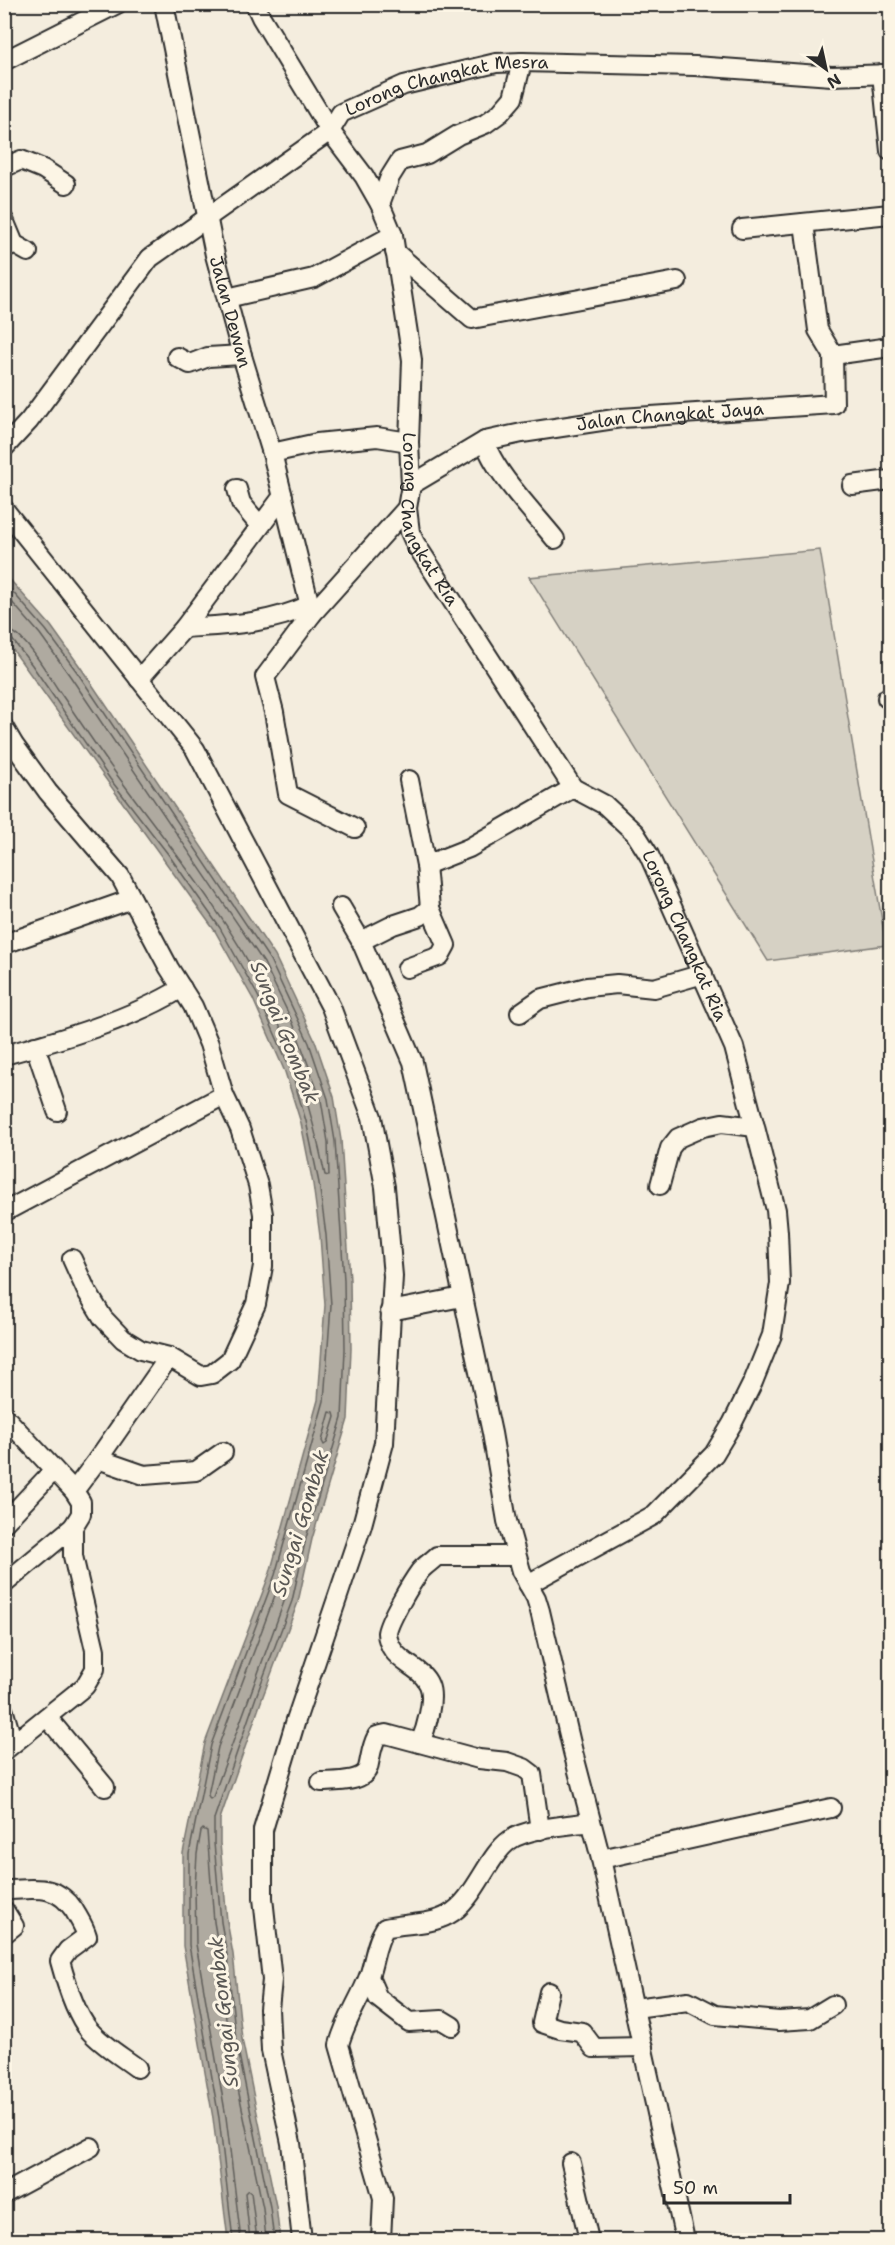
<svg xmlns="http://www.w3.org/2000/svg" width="895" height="2245" font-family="'Shantell Sans',sans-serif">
<rect width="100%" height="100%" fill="#f4edde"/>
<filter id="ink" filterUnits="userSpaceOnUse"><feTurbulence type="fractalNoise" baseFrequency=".0167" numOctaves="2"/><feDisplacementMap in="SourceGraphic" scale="12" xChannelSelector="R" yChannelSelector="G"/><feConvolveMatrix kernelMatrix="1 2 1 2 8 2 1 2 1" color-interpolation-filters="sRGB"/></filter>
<g filter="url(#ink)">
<!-- green -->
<polygon fill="#d6d1c4" stroke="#807e78" stroke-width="1.5" points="820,550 886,945 768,961 529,577"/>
<!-- water -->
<polygon fill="#afaaa0" stroke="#7a7771" stroke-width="1.5" points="4,573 51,626 81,668 275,956 315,1041 334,1097 341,1140 350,1280 351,1349 348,1419 312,1539 298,1602 263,1696 220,1819 220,1843 227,1921 233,1954 242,2039 276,2206 280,2240 228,2240 213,2118 183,1946 183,1853 205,1743 270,1573 318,1400 325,1305 320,1236 313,1184 301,1123 285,1072 253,999 215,931 5,639"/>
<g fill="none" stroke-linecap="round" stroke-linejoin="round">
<!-- shore -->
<g stroke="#605e5a" stroke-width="1.5">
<polyline points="4,582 46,630 77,672 270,960 309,1043 328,1099 335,1141 344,1280 345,1349 342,1418 306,1538 292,1601 257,1694 214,1819 214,1843 221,1922 227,1955 236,2040 270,2207 274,2240"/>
<path d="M4 593 40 634 70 676 264 963 293 1023 321 1100 328 1142 329 1176 325 1175C311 1109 295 1054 265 993 226 914 169 846 117 775 96 746 77 717 57 688 47 673 22 629 4 629"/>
<polyline points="4,636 11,638 32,665 110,779 168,854 220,928 258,996 291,1070 306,1121 319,1183 326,1235 331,1305 324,1401 275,1575 211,1745 189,1854 189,1945 219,2118 233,2240"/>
<polygon points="330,1412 334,1413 335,1417 327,1443 324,1445 322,1441"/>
<polygon points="289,1558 293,1561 285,1599 213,1797 210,1799 208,1795 218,1747"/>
<polyline points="241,2240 226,2117 196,1944 195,1888 197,1854 201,1831 203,1829 207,1831 214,1922 220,1956 228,2041 263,2208 266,2240"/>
<polyline points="250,2240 245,2193 248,2190 251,2192 257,2240"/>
</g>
<!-- minor casing -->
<g stroke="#2b2b2b" stroke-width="22">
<g id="minor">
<path id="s1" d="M164 4 215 255 243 359 272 453 312 614"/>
<path id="s2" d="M255 4 261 17 330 131 364 176 380 204 393 235 412 360 409 442 411 485 407 508 410 532 415 543 573 788 605 805 635 833 649 855 734 1047 755 1127 776 1210 778 1232 780 1283 772 1335 753 1382 732 1424 714 1454 654 1515 528 1584"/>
<polyline points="4,61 117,4"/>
<polyline points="882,74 890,151"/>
<polyline points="5,167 21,160 43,169 66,184"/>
<polyline points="380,204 390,177 400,161 427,154 458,135 485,124 500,113 513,98 522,62"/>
<polyline points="4,220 14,244 28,252"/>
<polyline points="804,223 818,330 833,355"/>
<polyline points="742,229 890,214"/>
<polyline points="395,252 472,319 677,281"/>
<polyline points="227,298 314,278 393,235"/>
<polyline points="833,355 890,347"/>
<polyline points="177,357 190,364 208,357 242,355"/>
<path d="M485 441C492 470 536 515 555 539"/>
<path id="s3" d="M4 448 29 421 150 258 330 131 341 113 404 85 496 63 522 62 695 66 832 76 890 74"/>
<polyline points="272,453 317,443 377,437 409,442"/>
<path id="s4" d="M411 485 485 441 522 433 621 418 834 404 833 355"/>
<polyline points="852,485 890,480"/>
<polyline points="237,489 241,503 260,526"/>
<polyline points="4,509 195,749 331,1007 372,1117 385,1187 393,1276 384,1443 362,1525 296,1720 263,1830 263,1898 272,1980 269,2009 271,2050 291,2143 302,2240"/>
<path d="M184 628C227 625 270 624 310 605"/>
<polyline points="139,679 184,628 283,496"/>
<polyline points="887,698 890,697"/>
<polyline points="4,728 14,745 48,792 120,876 169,968 193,1006 209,1044 224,1095 240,1129 258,1185 263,1214 263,1266 256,1304 230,1360 212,1374 201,1376 169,1357 141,1350 123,1339 103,1318 86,1290 72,1259"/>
<polyline points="409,780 426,865 469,848 573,788"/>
<polyline points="355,828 288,794 274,712 265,677 312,614 407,508"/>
<polyline points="341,907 361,941 413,1062 492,1433 507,1521 521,1571 536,1598 540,1611 573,1752 601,1859 685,2240"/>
<polyline points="361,941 393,925 420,916 430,908"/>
<polyline points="4,944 132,899"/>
<polyline points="407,968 440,956 446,945 430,908 426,865"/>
<polyline points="520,1013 540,999 587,987 617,984 654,988 703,974"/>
<polyline points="35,1046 57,1111"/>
<path d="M4 1055C61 1040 132 1019 182 988"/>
<polyline points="660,1185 670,1148 678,1138 703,1127 722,1123 755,1127"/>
<polyline points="4,1212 224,1095"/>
<polyline points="390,1311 462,1297"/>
<polyline points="4,1416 74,1491 81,1502 81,1514 73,1527 73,1556 95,1650 95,1669 85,1686 4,1751"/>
<polyline points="98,1459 169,1357"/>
<polyline points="74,1491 98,1459 144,1475 196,1471 223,1452"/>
<polyline points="4,1523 54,1470"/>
<polyline points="4,1584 73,1527"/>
<polyline points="4,1712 13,1743"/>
<polyline points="47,1717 105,1787"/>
<path d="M420 1743C426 1729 435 1699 429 1685 422 1668 403 1665 393 1650 390 1646 387 1638 387 1633 389 1620 412 1582 420 1571 424 1566 432 1561 437 1556H516"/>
<path d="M321 1782C334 1781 363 1783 368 1768 371 1756 371 1747 377 1736L386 1734 479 1759 507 1762 524 1768 532 1774 540 1830"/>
<polyline points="601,1859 831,1808"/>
<path d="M4 1890C34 1890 55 1882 74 1910 79 1919 84 1926 87 1936L68 1950 60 1961C66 1983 75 2013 89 2030 102 2045 121 2056 137 2068"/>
<polyline points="4,1910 14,1926 4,1934"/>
<polyline points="369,1977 378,1998 409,2022 442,2020 452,2026"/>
<polyline points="549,1992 542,2023 560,2029 582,2032 594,2048 643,2047"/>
<polyline points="635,2008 688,2001 715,2015 779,2021 810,2019 833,2005"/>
<polyline points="571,2163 589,2240"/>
<polyline points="4,2194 91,2147"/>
<path d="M381 2240 383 2198 339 2045C345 2020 360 2000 369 1976 375 1959 375 1944 385 1928 405 1923 430 1925 448 1915 475 1901 487 1856 510 1840 527 1828 570 1825 591 1822"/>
</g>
</g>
<!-- minor -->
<use href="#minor" stroke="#fcf5e5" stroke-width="18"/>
</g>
</g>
<g text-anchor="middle" stroke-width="6" stroke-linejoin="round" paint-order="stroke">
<!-- street labels -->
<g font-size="18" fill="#2b2b2b" stroke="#fcf5e5">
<text dy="6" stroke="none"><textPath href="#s3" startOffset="592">Lorong Changkat Mesra</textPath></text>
<text dy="6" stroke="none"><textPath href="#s1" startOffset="315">Jalan Dewan</textPath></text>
<text dy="6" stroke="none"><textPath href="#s4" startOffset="273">Jalan Changkat Jaya</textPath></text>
<text dy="6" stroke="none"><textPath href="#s2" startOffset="561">Lorong Changkat Ria</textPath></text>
<text dy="6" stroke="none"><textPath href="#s2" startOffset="1064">Lorong Changkat Ria</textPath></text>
</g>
<!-- water labels -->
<g font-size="20" font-style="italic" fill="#595754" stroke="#fcf5e5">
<text transform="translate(285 1032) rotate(68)" y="7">Sungai Gombak</text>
<text transform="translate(300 1523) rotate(-73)" y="7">Sungai Gombak</text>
<text transform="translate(223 2012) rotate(-96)" y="7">Sungai Gombak</text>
</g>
</g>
<!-- margin -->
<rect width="895" height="2245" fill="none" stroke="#fcf5e5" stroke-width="24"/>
<rect x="12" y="12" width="871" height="2221" fill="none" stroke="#2b2b2b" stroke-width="2" filter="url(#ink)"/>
<!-- north arrow -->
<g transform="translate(826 69) rotate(147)" stroke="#fcf5e5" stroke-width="4.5" paint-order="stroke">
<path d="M0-4.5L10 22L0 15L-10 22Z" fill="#2b2b2b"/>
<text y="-9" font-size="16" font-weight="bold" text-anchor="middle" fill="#2b2b2b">N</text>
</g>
<!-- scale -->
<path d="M664 2194v9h126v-9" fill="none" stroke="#2b2b2b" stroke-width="3"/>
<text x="673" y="2194" font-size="18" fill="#2b2b2b" stroke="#fcf5e5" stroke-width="4.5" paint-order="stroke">50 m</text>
</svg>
